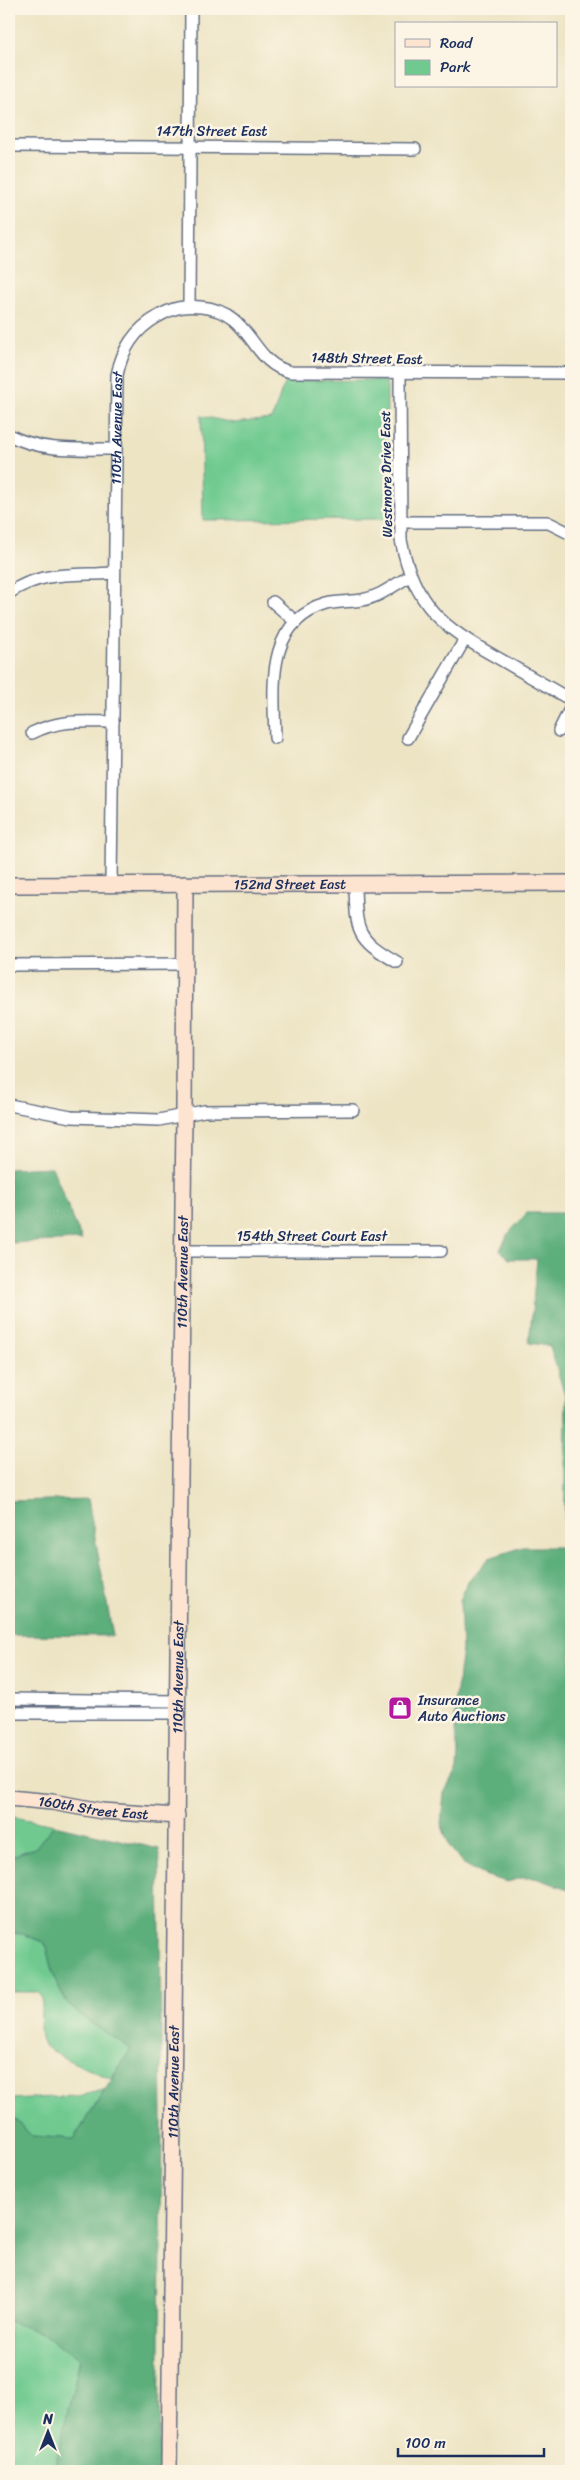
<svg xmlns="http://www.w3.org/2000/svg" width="580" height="2480" font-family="Sriracha,sans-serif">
<rect width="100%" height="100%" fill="#fcf5e5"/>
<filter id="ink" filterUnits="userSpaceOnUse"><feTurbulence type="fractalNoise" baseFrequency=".02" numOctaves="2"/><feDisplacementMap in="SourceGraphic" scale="10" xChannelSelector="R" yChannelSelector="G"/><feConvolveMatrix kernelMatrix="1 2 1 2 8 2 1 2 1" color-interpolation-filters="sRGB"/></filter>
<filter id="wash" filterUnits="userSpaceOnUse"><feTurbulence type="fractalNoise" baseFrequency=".0096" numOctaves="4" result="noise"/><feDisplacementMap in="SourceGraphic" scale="20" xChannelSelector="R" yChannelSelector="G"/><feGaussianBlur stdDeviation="1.12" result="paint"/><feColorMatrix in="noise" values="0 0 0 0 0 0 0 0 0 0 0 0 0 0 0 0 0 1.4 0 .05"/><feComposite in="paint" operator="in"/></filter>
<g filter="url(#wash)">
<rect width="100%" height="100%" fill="#ede4c4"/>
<!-- green -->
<g fill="#70ca90" stroke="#467c77">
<polygon points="375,380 385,381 387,387 386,519 203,520 201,416 234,423 272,419 285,381"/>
<polygon points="9,1816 54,1825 35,1848 9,1857"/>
<path d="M9 1933 23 1934 45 1943 52 1972 90 2021 131 2049 111 2079C98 2073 49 2054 43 2043 37 2032 42 2009 43 1997L38 1992H9Z"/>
<polygon points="104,2090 74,2139 32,2136 9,2114 9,2099 78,2096"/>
<polygon points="9,2321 45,2334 80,2359 54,2471 9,2471"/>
</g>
<!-- forest -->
<g fill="#5cae7a" stroke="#3c6e6c">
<polygon points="52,1167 82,1240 9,1243 9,1169"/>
<polygon points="527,1213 571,1213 571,1890 535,1878 522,1878 507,1882 484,1875 462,1863 450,1847 441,1824 444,1793 457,1769 458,1752 455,1731 455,1706 462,1649 460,1600 468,1582 489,1558 523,1547 564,1547 566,1399 550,1346 529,1343 537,1259 509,1259 500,1250 508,1234"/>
<polygon points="88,1499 113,1636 9,1635 9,1501"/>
<path d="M54 1825 159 1849 162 2123 159 2471H54L80 2359 45 2334 9 2321V2114L32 2136 74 2139 131 2049C113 2036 78 2018 66 2001 54 1984 50 1962 45 1943L23 1934 9 1933V1857L35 1848Z"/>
</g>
</g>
<g filter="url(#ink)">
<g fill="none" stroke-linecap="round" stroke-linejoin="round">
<!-- street casing -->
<g stroke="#646e82" stroke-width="14">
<g id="street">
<polyline points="9,146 415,149"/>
<polyline points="189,306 191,9"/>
<path d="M400 374 401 540C414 606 442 627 498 658 522 672 547 686 571 700"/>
<path d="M9 435C41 452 79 449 115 449"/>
<polyline points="400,522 547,522 569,533"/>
<path d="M9 593C43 570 76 576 114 573"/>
<polyline points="273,602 296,622"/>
<polyline points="559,731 571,707"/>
<path d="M32 733C60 719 83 722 113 722"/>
<path d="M275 738C274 688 264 622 327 604 339 601 350 602 362 600 380 597 394 585 410 576"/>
<polyline points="408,738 465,639"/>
<path d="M355 883C356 930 355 938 397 962"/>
<path id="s1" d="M111 884 117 375C122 350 134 330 157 317 172 308 184 305 201 307 254 312 249 363 291 372L571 373"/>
<polyline points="9,965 184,964"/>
<polyline points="9,1105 71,1117 159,1120 204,1111 353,1110"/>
<polyline points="182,1251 441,1251"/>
<polyline points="9,1699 178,1701"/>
<polyline points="9,1713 178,1713"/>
</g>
</g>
<!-- secondary casing -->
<g stroke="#646e82" stroke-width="18">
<g id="secondary">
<path id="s2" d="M9 885 571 883"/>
<path id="s3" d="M9 1798 52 1802 102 1811 177 1816"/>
<path id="s4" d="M169 2471 184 1116 185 884"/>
</g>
</g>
<!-- street -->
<use href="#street" stroke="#fff" stroke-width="11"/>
<!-- secondary -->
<use href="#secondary" stroke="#fde4d1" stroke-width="15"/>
</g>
</g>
<!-- icons -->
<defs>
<g id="shop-square" transform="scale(1.25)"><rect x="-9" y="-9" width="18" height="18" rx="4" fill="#b5179e" stroke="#fcf5e5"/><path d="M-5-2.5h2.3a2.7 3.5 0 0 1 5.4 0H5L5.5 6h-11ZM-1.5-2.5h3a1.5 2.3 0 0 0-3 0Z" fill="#fff"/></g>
</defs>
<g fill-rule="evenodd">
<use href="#shop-square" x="400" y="1708"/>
</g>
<g text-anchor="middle" stroke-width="5" stroke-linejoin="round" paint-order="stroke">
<!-- street labels -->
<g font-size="14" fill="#1b2f5e" stroke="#fcf5e5">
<text x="212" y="136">147th Street East</text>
<text transform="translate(367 358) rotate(1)" y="5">148th Street East</text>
<text dy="5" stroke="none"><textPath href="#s1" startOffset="456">110th Avenue East</textPath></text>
<text transform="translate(386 474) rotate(-91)" y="5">Westmore Drive East</text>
<text dy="5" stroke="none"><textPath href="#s2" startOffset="281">152nd Street East</textPath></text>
<text x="312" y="1241">154th Street Court East</text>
<text dy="5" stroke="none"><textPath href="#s4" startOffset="1199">110th Avenue East</textPath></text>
<text dy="5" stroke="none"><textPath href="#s4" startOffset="794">110th Avenue East</textPath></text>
<text dy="5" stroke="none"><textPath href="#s3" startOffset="85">160th Street East</textPath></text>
<text dy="5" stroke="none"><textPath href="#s4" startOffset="389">110th Avenue East</textPath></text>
</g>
<!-- poi labels -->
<g font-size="14" fill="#1b2f5e" stroke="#fcf5e5" text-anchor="start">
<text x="418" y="1705">Insurance<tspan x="418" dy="16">Auto Auctions</tspan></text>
</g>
</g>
<!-- margin -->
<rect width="580" height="2480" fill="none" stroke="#fcf5e5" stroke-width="30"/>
<!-- legend -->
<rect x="395" y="22" width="162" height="65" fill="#fcf5e5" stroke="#a2a6af"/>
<rect x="405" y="39" width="25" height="8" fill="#fde4d1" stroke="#a2a6af"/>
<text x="440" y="48" font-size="15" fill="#1b2f5e">Road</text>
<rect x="405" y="60" width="25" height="15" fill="#70ca90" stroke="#a2a6af"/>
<text x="440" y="72" font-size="15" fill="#1b2f5e">Park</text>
<!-- north arrow -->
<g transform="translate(48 2432)" stroke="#fcf5e5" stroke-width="4" paint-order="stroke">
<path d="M0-4L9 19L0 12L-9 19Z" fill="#1b2f5e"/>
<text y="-8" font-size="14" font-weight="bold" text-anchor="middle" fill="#1b2f5e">N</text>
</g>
<!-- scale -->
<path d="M398 2448v8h146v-8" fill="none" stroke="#1b2f5e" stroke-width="2.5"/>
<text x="405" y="2448" font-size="15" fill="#1b2f5e" stroke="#fcf5e5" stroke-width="4" paint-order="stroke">100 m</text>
</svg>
